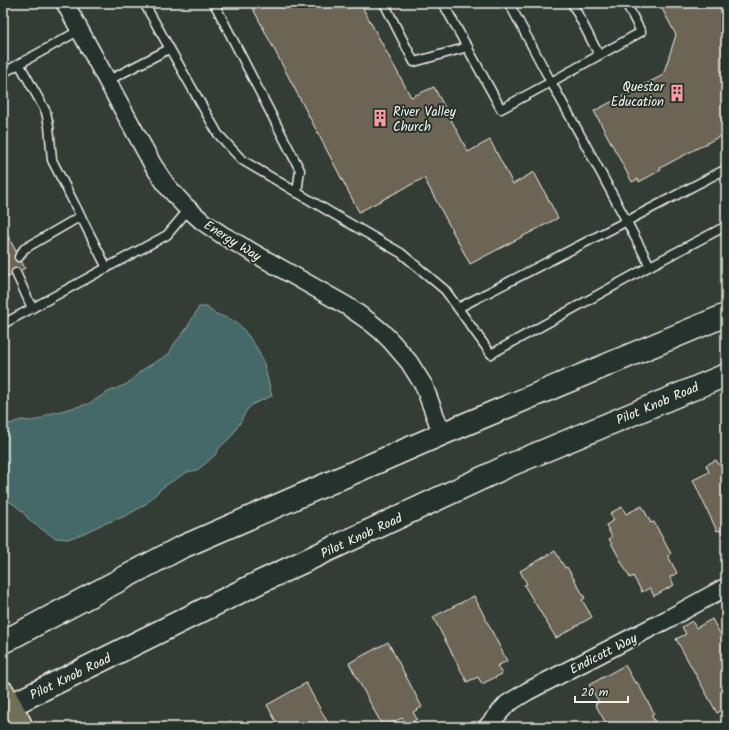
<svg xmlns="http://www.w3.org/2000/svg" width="729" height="730" font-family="Kalam,sans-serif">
<rect width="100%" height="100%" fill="#343d35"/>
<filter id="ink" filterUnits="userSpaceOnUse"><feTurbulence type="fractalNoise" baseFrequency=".025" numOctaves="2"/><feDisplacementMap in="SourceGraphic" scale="8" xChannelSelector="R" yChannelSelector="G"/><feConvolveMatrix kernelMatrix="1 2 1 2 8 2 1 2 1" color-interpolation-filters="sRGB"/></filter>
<g filter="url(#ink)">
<!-- water -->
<polygon fill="#456969" stroke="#8b9f9c" points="199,307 207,307 214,313 237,322 247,334 257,348 264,364 272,396 253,404 246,411 241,421 231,437 220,447 215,455 205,464 197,470 187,472 171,482 162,488 146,504 126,516 103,524 84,533 68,539 55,538 30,521 23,512 15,505 3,498 3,426 21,420 31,421 41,419 48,414 57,412 88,404 110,391 127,384 142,370 169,354 174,344 187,328"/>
<!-- building -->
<g fill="#6c6555" stroke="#f4f1e8">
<polygon points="250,3 360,3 411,97 434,87 468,152 490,140 513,184 534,172 558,218 470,264 424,178 359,212"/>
<polygon points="659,3 726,3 726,133 660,168 661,170 639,182 638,179 632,182 594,111 663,75 676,35"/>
<polygon points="3,227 25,268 3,280"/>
<polygon points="716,460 719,465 726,462 726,541 720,530 717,531 693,480 709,472 706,465"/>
<polygon points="642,506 651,523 654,522 671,554 668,556 677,573 670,577 674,585 654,596 650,588 642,592 633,576 630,578 609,539 612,537 606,525 614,520 610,513 622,507 626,514"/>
<polygon points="555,551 565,568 567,567 585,598 582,600 592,617 556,638 524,585 527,584 520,571"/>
<polygon points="474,596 507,661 497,666 502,674 482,684 478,677 467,682 433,617"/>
<polygon points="712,619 722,637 725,636 726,638 726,708 717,713 676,639 686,634 682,627 692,621 696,628"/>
<polygon points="388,642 422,707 413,712 417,719 406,725 402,718 383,727 349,663"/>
<polygon points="625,665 635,683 637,682 654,713 651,715 658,727 608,727 595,704 599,702 589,685"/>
<polygon points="306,683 330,727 279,727 267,705"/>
</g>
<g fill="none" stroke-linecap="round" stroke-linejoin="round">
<!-- lane casing -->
<g stroke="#f4f1e8" stroke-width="11">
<g id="lane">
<polyline points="144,3 218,134 242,160 335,215 401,253 445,290 491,354 650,266 726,226"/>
<polyline points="214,3 300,170 297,193"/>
<polyline points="384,3 414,62 468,47"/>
<path d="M443 3 501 109 551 82C585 143 618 204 650 266"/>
<polyline points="509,3 551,82 641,32 626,3"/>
<polyline points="572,3 599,55"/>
<polyline points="20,65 46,112 49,126 52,160 107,268"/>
<polyline points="3,73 80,30"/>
<polyline points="107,81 169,49"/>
<polyline points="19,257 24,249 81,216"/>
<polyline points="16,273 32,308"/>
<polyline points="458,308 627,221 726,169"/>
<polyline points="3,324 167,235 189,209"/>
</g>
</g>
<!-- street casing -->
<g stroke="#f4f1e8" stroke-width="20">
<g id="street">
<polyline points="65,3 153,165 167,186 184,205 203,222 224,236 347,306 370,322 381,331 391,341 409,362 424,386 442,434"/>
<polyline points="487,727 507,704 528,691 668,619 726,587"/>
</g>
</g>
<!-- secondary casing -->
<g stroke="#f4f1e8" stroke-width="25">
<g id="secondary">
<polyline points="3,642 180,548 442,434 726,315"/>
<polyline points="3,709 260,582 510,465 726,375"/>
</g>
</g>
<!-- highway casing -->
<g stroke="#f4f1e8" stroke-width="25">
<polyline id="highway" points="3,692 22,727"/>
</g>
<!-- lane -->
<use href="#lane" stroke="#26332d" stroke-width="8"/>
<!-- street -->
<use href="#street" stroke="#26332d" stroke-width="17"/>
<!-- secondary -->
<use href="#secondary" stroke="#26332d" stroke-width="22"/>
<!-- highway -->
<use href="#highway" stroke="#706f59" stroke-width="22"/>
</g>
</g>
<!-- icons -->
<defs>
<g id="building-bare" transform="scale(1.38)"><path d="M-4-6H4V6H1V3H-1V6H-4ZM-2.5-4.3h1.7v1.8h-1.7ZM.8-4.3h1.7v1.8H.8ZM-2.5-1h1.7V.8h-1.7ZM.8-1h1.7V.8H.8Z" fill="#ff9aa2" stroke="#26332d" stroke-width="2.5" paint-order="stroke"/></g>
</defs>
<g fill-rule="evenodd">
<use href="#building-bare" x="677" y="93"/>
<use href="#building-bare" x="380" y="118"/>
</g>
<g text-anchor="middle" stroke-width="4" stroke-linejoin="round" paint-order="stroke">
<!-- poi labels -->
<g font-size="13" fill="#f4f1e8" stroke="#26332d" text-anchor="end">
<text x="664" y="91">Questar<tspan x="664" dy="15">Education</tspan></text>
<text x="393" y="116" text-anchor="start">River Valley<tspan x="393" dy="15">Church</tspan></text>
</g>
<!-- street labels -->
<g font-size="13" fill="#f4f1e8" stroke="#26332d">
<text transform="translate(233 240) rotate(32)" y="5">Energy Way</text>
<text transform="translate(657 403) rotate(-23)" y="5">Pilot Knob Road</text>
<text transform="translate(361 535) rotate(-25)" y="5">Pilot Knob Road</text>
<text transform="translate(603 653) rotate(-27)" y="5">Endicott Way</text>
<text transform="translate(70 676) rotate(-26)" y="5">Pilot Knob Road</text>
</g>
</g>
<!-- margin -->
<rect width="729" height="730" fill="none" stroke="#26332d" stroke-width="16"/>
<rect x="8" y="8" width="713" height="714" fill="none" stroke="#f4f1e8" stroke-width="1.5" filter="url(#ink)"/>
<!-- scale -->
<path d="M575 696v6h53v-6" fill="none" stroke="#f4f1e8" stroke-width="2"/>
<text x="581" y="696" font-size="12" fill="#f4f1e8" stroke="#26332d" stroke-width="3" paint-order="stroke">20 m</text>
</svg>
